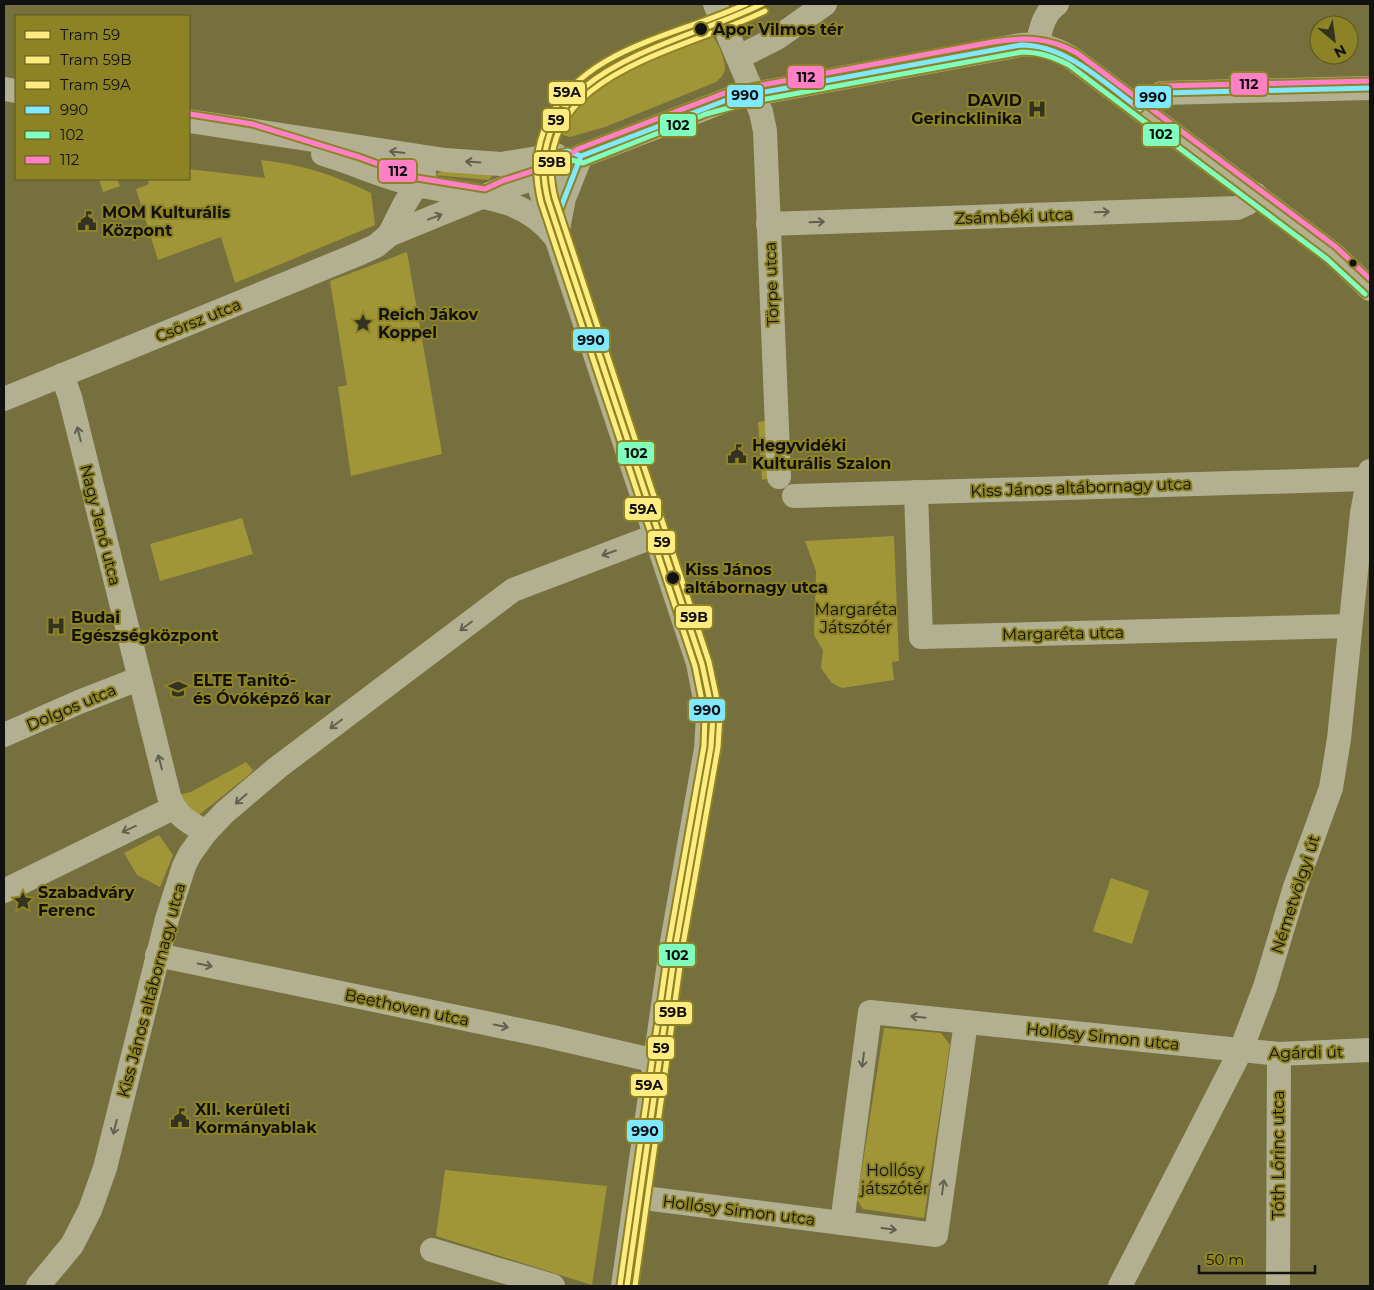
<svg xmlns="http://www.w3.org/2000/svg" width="1374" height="1290" font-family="Montserrat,sans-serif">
<rect width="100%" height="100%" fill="#75703d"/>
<!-- green -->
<g fill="#a19637">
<path d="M709 34C717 38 725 59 725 68 725 74 720 78 716 82L605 127 570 137 556 133C570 97 596 79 630 63L636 65Z"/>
<path d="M261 160C304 165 331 174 371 193L375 225 235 283 221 237 158 260 136 189 149 184 148 179H189V169L265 178Z"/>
<polygon points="442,171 490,174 492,176 489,180 434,175"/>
<polygon points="99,179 117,179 120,186 103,192"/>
<polygon points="407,252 442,454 351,476 338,387 347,385 330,281"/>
<polygon points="766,421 770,478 762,480 758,422"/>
<polygon points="242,518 253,554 160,581 150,544"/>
<polygon points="894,536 899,661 892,662 894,680 842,688 832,683 821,668 823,650 814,635 816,571 805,541"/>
<polygon points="246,762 253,770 250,774 195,818 174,796 191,792"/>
<polygon points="159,835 173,855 160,887 137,875 124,853"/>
<polygon points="1111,878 1149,891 1132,944 1093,931"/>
<polygon points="884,1028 941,1033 950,1045 924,1218 863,1209 857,1200"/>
<polygon points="445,1170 607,1186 592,1285 436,1236"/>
</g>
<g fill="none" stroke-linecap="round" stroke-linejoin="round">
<!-- minor -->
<g stroke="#b2b091" stroke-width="24">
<polyline points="715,4 761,112 765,131 779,477"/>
<path d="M1037 45C1041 29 1043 14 1057 4"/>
<polyline points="739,57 777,38 825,4"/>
<polyline points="4,89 16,91"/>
<polyline points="1140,109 1147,100 1162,93 1370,88"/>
<polyline points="189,121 445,160 501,164 556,155"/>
<path d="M323 154C354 163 385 178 417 185 466 196 522 193 555 237"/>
<polyline points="540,158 538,178 541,192 698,663 708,716 706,749 672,942 623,1286"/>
<polyline points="768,224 1237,208 1248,203 1255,194"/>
<polyline points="557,234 564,198 581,156"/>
<polyline points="389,235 404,205 424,173"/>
<path d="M62 375 70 397 169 796C176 816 188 822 206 832"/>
<path d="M4 399 356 255 376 246 389 235 504 188 560 170 581 156 732 98 1021 45C1041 44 1056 48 1073 59L1332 253 1370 289"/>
<polyline points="916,492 921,637 1350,626"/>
<polyline points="794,496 1368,479"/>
<polyline points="4,735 79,702 138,679"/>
<polyline points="4,891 173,808"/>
<polyline points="157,955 548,1036 656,1061"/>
<polyline points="636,1197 936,1235 966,1022"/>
<polyline points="842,1223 870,1012 1279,1054 1370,1050"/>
<polyline points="432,1250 553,1286"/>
<polyline points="38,1286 72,1245 90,1210 105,1168 167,919 184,866 190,854 206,832 224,813 277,768 513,590 655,536"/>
<polyline points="1120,1286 1241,1050 1265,987 1295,887 1331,788 1339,739 1362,513 1370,471"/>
<polyline points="1278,1286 1279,1054"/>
</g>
<!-- bus-1 casing -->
<g stroke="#8d8325" stroke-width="9">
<g id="bus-1">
<polyline points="581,156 559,212 557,239 698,663 708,716 706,749 672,942 623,1286"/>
<path d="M540 158 568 151 581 156 732 98 1021 45C1067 45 1104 83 1140 109L1147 100 1162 93 1370 88"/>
</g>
</g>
<!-- bus-2 casing -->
<g stroke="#8d8325" stroke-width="9">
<path id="bus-2" d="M631 1286 679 943 713 750 715 715 705 661 548 190 546 178 547 164 568 159 583 163 706 114 755 101 1022 52C1040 52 1053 57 1069 65L1327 259 1365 294"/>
</g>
<!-- bus-3 casing -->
<g stroke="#8d8325" stroke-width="9">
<g id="bus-3">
<polyline points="1134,104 1143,94 1161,86 1370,81"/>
<path d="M190 114 252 124 359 157 417 178 485 189 502 181 557 163 578 149 730 91 993 42C1024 37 1049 37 1077 53L1336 247 1370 279"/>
</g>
</g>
<!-- bus-1 -->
<use href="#bus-1" stroke="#80e8ff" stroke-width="5"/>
<!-- bus-2 -->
<use href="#bus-2" stroke="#80ffbe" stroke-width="5"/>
<!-- bus-3 -->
<use href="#bus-3" stroke="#ff80c5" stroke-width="5"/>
<!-- tram-1 casing -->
<g stroke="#8d8325" stroke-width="9">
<path id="tram-1" d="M627 1286 676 944 711 747 713 715 702 664 548 200C516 69 678 46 762 4"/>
</g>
<!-- tram-2 casing -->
<g stroke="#8d8325" stroke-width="9">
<path id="tram-2" d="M635 1286 683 945 718 747 720 714 709 662 555 198C524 73 686 51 765 11"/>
</g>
<!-- tram-3 casing -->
<g stroke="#8d8325" stroke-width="9">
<path id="tram-3" d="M620 1285 669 943 704 746 705 716 695 666 541 202C534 173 535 148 548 121 583 47 678 36 746 4"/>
</g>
<!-- tram-1 -->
<use href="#tram-1" stroke="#ffec80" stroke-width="5"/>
<!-- tram-2 -->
<use href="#tram-2" stroke="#ffec80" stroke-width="5"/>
<!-- tram-3 -->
<use href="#tram-3" stroke="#ffec80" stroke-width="5"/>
</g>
<!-- one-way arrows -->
<defs><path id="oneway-shaft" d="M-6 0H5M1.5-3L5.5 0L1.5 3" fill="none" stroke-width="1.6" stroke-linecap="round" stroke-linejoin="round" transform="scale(1.25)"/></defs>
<g stroke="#626051">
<use href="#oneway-shaft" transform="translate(397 152) rotate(-173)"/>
<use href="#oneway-shaft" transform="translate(473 162) rotate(-176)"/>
<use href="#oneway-shaft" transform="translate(1102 212) rotate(-2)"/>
<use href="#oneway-shaft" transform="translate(435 217) rotate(-21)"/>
<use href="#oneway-shaft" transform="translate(817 222) rotate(-2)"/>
<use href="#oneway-shaft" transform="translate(79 434) rotate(-104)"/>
<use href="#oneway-shaft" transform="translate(609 553) rotate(161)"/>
<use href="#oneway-shaft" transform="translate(466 626) rotate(143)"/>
<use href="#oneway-shaft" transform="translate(336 724) rotate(143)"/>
<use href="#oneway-shaft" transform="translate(160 762) rotate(-105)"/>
<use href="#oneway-shaft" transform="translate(241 799) rotate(139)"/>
<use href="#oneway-shaft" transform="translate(129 829) rotate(155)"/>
<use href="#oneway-shaft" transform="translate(205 965) rotate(12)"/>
<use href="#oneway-shaft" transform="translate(918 1017) rotate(-174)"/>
<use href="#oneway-shaft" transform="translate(501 1026) rotate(12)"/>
<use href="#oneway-shaft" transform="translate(863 1060) rotate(97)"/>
<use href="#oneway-shaft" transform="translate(115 1127) rotate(104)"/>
<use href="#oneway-shaft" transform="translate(943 1187) rotate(-82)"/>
<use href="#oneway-shaft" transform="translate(889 1229) rotate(7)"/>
</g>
<!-- icons -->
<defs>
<g id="hospital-bare" transform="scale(1.5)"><path d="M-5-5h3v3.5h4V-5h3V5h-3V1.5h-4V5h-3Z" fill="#343220" stroke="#8d8325" stroke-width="2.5" paint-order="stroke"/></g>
<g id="civic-bare" transform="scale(1.5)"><path d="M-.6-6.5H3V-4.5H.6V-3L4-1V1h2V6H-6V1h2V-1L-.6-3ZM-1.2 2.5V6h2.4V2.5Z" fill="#343220" stroke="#8d8325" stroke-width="2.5" paint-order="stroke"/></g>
<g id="sight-bare" transform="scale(1.5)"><path d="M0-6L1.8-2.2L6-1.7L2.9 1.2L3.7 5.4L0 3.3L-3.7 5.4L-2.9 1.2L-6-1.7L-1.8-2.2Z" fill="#343220" stroke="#8d8325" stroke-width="2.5" paint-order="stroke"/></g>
<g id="university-bare" transform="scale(1.5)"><path d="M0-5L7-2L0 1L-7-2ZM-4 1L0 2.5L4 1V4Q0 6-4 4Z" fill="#343220" stroke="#8d8325" stroke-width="2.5" paint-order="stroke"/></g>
</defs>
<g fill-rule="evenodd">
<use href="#hospital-bare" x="1037" y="109"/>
<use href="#civic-bare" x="87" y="221"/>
<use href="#sight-bare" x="363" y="323"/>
<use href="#civic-bare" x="737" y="454"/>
<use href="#hospital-bare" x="56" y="626"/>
<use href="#university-bare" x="178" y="689"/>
<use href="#sight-bare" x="23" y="901"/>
<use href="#civic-bare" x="180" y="1118"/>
</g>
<!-- markers -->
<g fill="#111" stroke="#8d8325" stroke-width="2">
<circle cx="701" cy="29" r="7"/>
<circle cx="1353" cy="263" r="4.5"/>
<circle cx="673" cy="578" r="7"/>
</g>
<g text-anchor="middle" stroke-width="4" stroke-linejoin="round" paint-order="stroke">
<!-- stop labels -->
<g font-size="16" font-weight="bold" fill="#111" stroke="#8d8325" text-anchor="start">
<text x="713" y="35">Apor Vilmos tér</text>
<text x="685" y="575">Kiss János<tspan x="685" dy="18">altábornagy utca</tspan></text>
</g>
<!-- poi labels -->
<g font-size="16" font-weight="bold" fill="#111" stroke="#8d8325" text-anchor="start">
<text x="1022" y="106" text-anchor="end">DAVID<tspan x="1022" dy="18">Gerincklinika</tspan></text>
<text x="102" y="218">MOM Kulturális<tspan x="102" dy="18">Központ</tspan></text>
<text x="378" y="320">Reich Jákov<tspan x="378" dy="18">Koppel</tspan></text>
<text x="752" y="451">Hegyvidéki<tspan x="752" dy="18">Kulturális Szalon</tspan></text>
<text x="71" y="623">Budai<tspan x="71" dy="18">Egészségközpont</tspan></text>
<text x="193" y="686">ELTE Tanitó-<tspan x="193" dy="18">és Óvóképző kar</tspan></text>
<text x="38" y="898">Szabadváry<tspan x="38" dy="18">Ferenc</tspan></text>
<text x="195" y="1115">XII. kerületi<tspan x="195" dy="18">Kormányablak</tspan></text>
</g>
<!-- street labels -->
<g font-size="16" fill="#111" stroke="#8d8325">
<text transform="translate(1014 216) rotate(-2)" y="6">Zsámbéki utca</text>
<text transform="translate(771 284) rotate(-92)" y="6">Törpe utca</text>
<text transform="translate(198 320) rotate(-22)" y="6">Csörsz utca</text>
<text transform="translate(1081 487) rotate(-2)" y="6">Kiss János altábornagy utca</text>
<text transform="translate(101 525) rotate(76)" y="6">Nagy Jenő utca</text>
<text transform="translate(1063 633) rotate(-1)" y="6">Margaréta utca</text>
<text transform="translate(71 707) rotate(-23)" y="6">Dolgos utca</text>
<text transform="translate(1295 894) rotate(-72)" y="6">Németvölgyi út</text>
<text transform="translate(151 990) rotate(-75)" y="6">Kiss János altábornagy utca</text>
<text transform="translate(407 1007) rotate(12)" y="6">Beethoven utca</text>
<text transform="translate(1103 1036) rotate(6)" y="6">Hollósy Simon utca</text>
<text transform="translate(1306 1052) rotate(-1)" y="6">Agárdi út</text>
<text transform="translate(1278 1155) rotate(-90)" y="6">Tóth Lőrinc utca</text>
<text transform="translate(739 1210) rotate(7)" y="6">Hollósy Simon utca</text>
</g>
<!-- park labels -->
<g font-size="16" fill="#111" stroke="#8d8325">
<text x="856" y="615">Margaréta<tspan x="856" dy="18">Játszótér</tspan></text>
<text x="895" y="1176">Hollósy<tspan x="895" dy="18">játszótér</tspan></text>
</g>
</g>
<g stroke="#8d8325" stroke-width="2">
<rect x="787" y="65" width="38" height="24" rx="5" fill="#ff80c5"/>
<rect x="1230" y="72" width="38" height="24" rx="5" fill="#ff80c5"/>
<rect x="548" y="81" width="38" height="24" rx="5" fill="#ffec80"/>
<rect x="726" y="84" width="38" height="24" rx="5" fill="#80e8ff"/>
<rect x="1134" y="85" width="38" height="24" rx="5" fill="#80e8ff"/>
<rect x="542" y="108" width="28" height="24" rx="5" fill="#ffec80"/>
<rect x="659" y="113" width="38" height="24" rx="5" fill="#80ffbe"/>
<rect x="1142" y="123" width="38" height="24" rx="5" fill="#80ffbe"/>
<rect x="533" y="151" width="38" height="24" rx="5" fill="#ffec80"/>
<rect x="378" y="159" width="39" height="24" rx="5" fill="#ff80c5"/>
<rect x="572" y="328" width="38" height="24" rx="5" fill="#80e8ff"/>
<rect x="617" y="441" width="38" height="24" rx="5" fill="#80ffbe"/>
<rect x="624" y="497" width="38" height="24" rx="5" fill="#ffec80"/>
<rect x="647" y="530" width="29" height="24" rx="5" fill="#ffec80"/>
<rect x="675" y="605" width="38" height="24" rx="5" fill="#ffec80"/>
<rect x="688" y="698" width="38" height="24" rx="5" fill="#80e8ff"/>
<rect x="658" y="943" width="38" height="24" rx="5" fill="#80ffbe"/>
<rect x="654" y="1001" width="39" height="24" rx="5" fill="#ffec80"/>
<rect x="647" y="1036" width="28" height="24" rx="5" fill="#ffec80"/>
<rect x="630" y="1073" width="38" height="24" rx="5" fill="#ffec80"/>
<rect x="626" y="1119" width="38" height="24" rx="5" fill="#80e8ff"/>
</g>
<g font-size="14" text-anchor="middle" font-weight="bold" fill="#111">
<text x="806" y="82">112</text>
<text x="1249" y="89">112</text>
<text x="567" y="97">59A</text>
<text x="745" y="100">990</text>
<text x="1153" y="102">990</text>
<text x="556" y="125">59</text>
<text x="678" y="130">102</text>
<text x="1161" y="139">102</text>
<text x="552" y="167">59B</text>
<text x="398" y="176">112</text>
<text x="591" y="345">990</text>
<text x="636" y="458">102</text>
<text x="643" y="514">59A</text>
<text x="662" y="547">59</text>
<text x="694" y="622">59B</text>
<text x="707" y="715">990</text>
<text x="677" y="960">102</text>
<text x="673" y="1017">59B</text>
<text x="661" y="1053">59</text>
<text x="649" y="1090">59A</text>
<text x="645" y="1136">990</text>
</g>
<!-- border -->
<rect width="1374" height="1290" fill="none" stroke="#111111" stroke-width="10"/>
<!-- legend -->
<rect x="15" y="15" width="175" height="165" fill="#8d8325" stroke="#5b551d"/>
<rect x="25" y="31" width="25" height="8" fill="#ffec80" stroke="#5b551d"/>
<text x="60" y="40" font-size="15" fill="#111111">Tram 59</text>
<rect x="25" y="56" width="25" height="8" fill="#ffec80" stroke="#5b551d"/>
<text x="60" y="65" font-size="15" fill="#111111">Tram 59B</text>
<rect x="25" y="81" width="25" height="8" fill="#ffec80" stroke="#5b551d"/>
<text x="60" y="90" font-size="15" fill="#111111">Tram 59A</text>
<rect x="25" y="106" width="25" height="8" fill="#80e8ff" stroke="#5b551d"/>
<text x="60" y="115" font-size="15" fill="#111111">990</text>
<rect x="25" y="131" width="25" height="8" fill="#80ffbe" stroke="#5b551d"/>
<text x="60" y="140" font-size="15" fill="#111111">102</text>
<rect x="25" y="156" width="25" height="8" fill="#ff80c5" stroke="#5b551d"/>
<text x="60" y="165" font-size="15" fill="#111111">112</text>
<!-- north arrow -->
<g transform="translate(1334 40) rotate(151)"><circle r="24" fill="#8d8325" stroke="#5b551d"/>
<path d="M0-4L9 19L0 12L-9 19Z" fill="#343220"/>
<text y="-8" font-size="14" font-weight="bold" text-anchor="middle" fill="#111111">N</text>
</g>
<!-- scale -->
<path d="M1199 1265v8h116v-8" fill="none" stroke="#111111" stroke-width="2.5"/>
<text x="1206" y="1265" font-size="15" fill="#111111" stroke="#8d8325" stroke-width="4" paint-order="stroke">50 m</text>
</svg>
